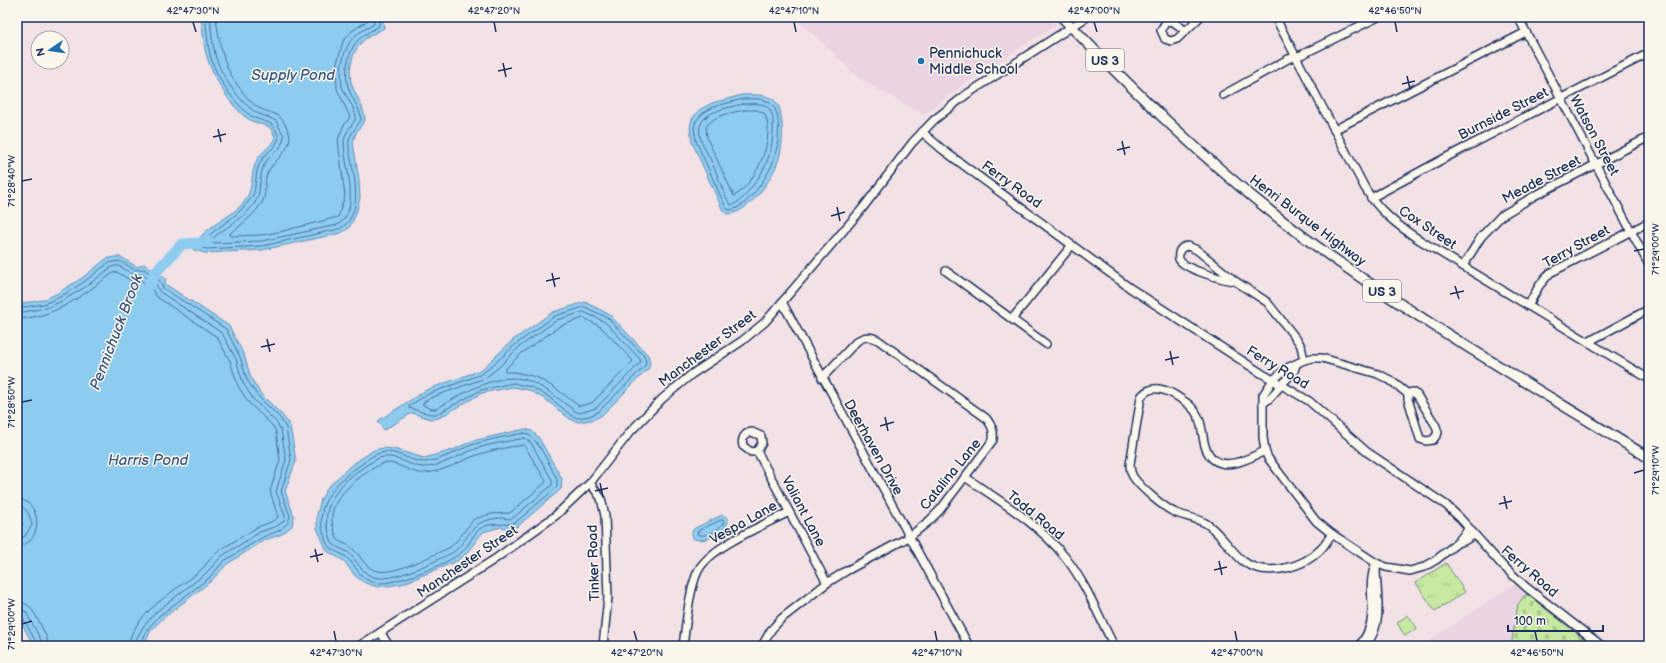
<svg xmlns="http://www.w3.org/2000/svg" width="1666" height="663" font-family="'Balsamiq Sans',sans-serif">
<defs>
<pattern id="cemetery-stones" width="16" height="16" patternUnits="userSpaceOnUse"><rect width="16" height="16" fill="#c7e9a2"/><path d="M2 7V4a2 2 0 0 1 4 0v3zM10 15v-3a2 2 0 0 1 4 0v3z" fill="#aac88e"/></pattern>
<pattern id="park-tufts" width="24" height="20" patternUnits="userSpaceOnUse"><rect width="24" height="20" fill="#c7e9a2"/><path d="M3 7l-1-3M5 7V3M7 7l1-3M15 17l-1-3M17 17v-4M19 17l1-3" fill="none" stroke="#aac88e"/></pattern>
</defs>
<rect width="100%" height="100%" fill="#f2e2e6"/>
<filter id="ink" filterUnits="userSpaceOnUse"><feTurbulence type="fractalNoise" baseFrequency=".025" numOctaves="2"/><feDisplacementMap in="SourceGraphic" scale="8" xChannelSelector="R" yChannelSelector="G"/><feConvolveMatrix kernelMatrix="1 2 1 2 8 2 1 2 1" color-interpolation-filters="sRGB"/></filter>
<g filter="url(#ink)">
<!-- built -->
<g fill="#ebd4e2">
<polygon points="793,17 1047,17 1056,25 967,82 923,115 858,78 825,45"/>
<polygon points="1514,584 1528,595 1525,595 1516,614 1511,646 1421,646"/>
</g>
<!-- grass -->
<polygon fill="#c7e9a2" stroke="#718c80" points="1408,615 1417,628 1405,636 1397,623"/>
<!-- cemetery -->
<polygon fill="url(#cemetery-stones)" stroke="#718c80" points="1525,595 1528,595 1593,646 1511,646 1518,604"/>
<!-- park -->
<polygon fill="url(#park-tufts)" stroke="#718c80" points="1446,563 1465,592 1435,611 1416,583"/>
<!-- water -->
<g fill="#8eccef" stroke="#608db5">
<path d="M201 17H381L383 19 384 28C377 32 366 37 361 43 351 53 347 75 353 88 358 99 364 108 365 120L356 133 353 142 359 180 360 198 356 214 349 228 341 233 262 250 205 253 194 250 191 247C197 241 202 234 209 229 220 220 244 209 249 193 253 182 251 171 257 160 261 151 272 147 275 137L270 127C264 125 258 124 252 121 233 112 213 77 207 57 203 44 203 30 201 17Z"/>
<path d="M742 95C753 95 766 93 775 101 781 107 781 116 782 124 783 137 782 152 777 164 770 182 748 214 727 214L723 211 692 142 690 127 692 119 699 110 712 103Z"/>
<polygon points="114,257 121,257 137,267 144,264 166,279 165,284 229,326 244,355 251,378 260,393 283,416 290,426 296,461 285,491 294,516 292,526 282,534 265,540 227,564 211,581 162,619 150,632 144,646 35,646 32,643 17,614 17,533 23,524 17,511 17,304 43,300 58,293 82,278 106,259"/>
<polygon points="585,302 610,315 648,355 650,363 649,368 601,416 592,420 578,422 570,419 546,400 529,390 513,387 482,393 439,418 431,419 412,413 384,430 378,421 426,390 481,370 513,340 553,312"/>
<polygon points="525,429 532,431 539,438 562,479 561,489 518,526 509,529 501,527 483,532 466,554 457,561 402,584 378,587 365,583 355,576 344,561 327,551 317,528 317,515 321,499 328,487 350,466 374,450 383,448 394,449 424,458 453,450 472,441"/>
<path d="M722 515 728 518V523C720 535 708 542 694 539L692 536V531L695 528Z"/>
</g>
<g fill="none" stroke-linecap="round" stroke-linejoin="round">
<!-- shore -->
<g stroke="#496e98" stroke-width="1">
<path d="M205 17C207 29 207 42 210 54 214 74 235 106 253 117 259 120 266 121 273 125L279 137C276 150 266 151 261 161 254 172 257 189 252 197 238 218 215 227 199 245L200 247 206 249 262 246 339 229C363 217 355 180 351 159 350 153 348 146 349 140 351 132 358 126 361 119 360 107 351 98 348 87 344 73 348 50 358 40 364 34 373 30 379 26V17"/>
<path d="M210 17C211 29 212 42 215 54 220 74 237 99 254 111 260 116 269 116 276 121L284 136C282 152 272 152 265 163 259 174 261 185 258 196 252 215 224 227 211 240L210 242 212 243 262 241 337 225C362 212 344 164 344 143 344 133 352 126 356 118 355 107 347 99 343 89 338 73 343 47 355 36 360 31 368 28 374 24L373 17"/>
<path d="M216 17C219 41 222 63 236 83 242 91 250 103 259 108 273 115 279 111 287 128 289 132 290 135 290 139 287 155 273 160 267 174 264 182 266 191 264 198 259 211 241 226 230 233V235L232 236 261 235 279 232 338 217 345 196 338 140 343 127 350 117 337 89 336 67 343 41 352 31 367 21V17"/>
<path d="M743 99C753 99 765 97 772 105 783 116 778 149 773 162 768 176 746 210 729 210L726 208 696 141 694 127 696 121 702 114 713 107Z"/>
<path d="M743 104C751 104 761 102 767 107 773 112 773 118 773 124 774 149 766 170 750 189 745 196 739 203 731 205 724 197 718 176 713 165 710 157 704 149 701 140 692 112 724 109 743 104Z"/>
<path d="M744 110H756L764 113C777 136 756 184 734 196L707 138 706 127C713 115 731 113 744 110Z"/>
<path d="M585 307 608 318 644 356 646 362 645 366 598 412 590 416 578 418 572 416 549 397 531 387 513 383 481 390 437 414C429 415 417 410 409 408V406L428 394 482 374 494 364 516 344 555 316Z"/>
<polyline points="17,308 44,304 60,297 84,282 108,263 120,261 135,270 144,269 160,281 163,288 226,329 240,357 247,380 257,395 280,418 286,428 291,460 281,491 290,516 288,523 280,530 263,537 224,561 209,578 159,616 147,630 140,646"/>
<path d="M584 312 605 322 640 359 641 362 596 408 579 413 575 411C561 401 549 390 534 383 503 367 462 394 436 409H431L423 405V403L430 398 485 378 498 368 519 347 557 320Z"/>
<polyline points="17,313 46,308 62,301 87,286 110,268 115,266 119,266 134,275 143,275 155,283 160,292 222,333 236,359 243,383 253,399 276,422 281,430 286,460 276,491 285,516 284,521 277,526 260,532 222,556 205,574 156,612 143,627 136,640 135,646"/>
<polygon points="584,318 601,327 633,361 592,403 579,406 555,388 536,377 515,372 505,372 505,369 523,352 560,326"/>
<path d="M17 319C58 317 82 295 113 273L117 272 132 281H142L150 287 157 297 217 337 230 361 238 386 249 403 272 425 276 432 280 460 270 491 278 517C272 523 264 524 256 528 244 535 232 543 220 550 212 555 207 564 201 570 180 588 130 615 129 646"/>
<path d="M525 433C538 437 550 467 557 479V487L516 522C505 527 494 521 481 528 473 533 469 546 462 552 450 563 395 585 378 583 359 581 358 567 346 557 342 553 335 552 330 548 327 545 325 539 324 535 313 503 338 480 362 464 366 461 371 456 377 454 394 447 407 461 423 462 437 463 461 448 475 444 491 439 508 436 525 433Z"/>
<path d="M525 438 531 443 552 480V485L513 518C508 520 506 518 501 518 494 518 482 521 477 525 467 533 463 546 452 553 434 561 398 580 378 578 364 576 359 565 351 555 347 550 338 549 333 544 331 542 330 536 329 533 317 500 351 473 377 459 393 451 408 467 424 467 438 468 461 454 475 449 490 444 509 441 525 438Z"/>
<path d="M524 445 546 481 545 483 510 513 491 514 474 519 455 543 449 548C432 555 395 575 378 571 365 569 362 557 354 550 350 545 343 544 338 540 336 538 335 533 334 529 323 501 358 477 379 465 393 457 411 475 425 473 444 472 460 461 477 455 491 450 509 447 524 445Z"/>
<path d="M17 499C43 500 44 545 17 546"/>
<path d="M17 505C27 506 30 516 32 525L25 536 17 540"/>
<path d="M721 520H723L724 522C718 531 706 538 697 534L698 531Z"/>
<path d="M17 602C21 602 25 603 29 606 35 612 48 638 49 646"/>
<polyline points="17,608 22,609 26,612 41,640 43,646"/>
<polyline points="17,613 22,616 38,646"/>
</g>
<!-- river -->
<polyline stroke="#8eccef" stroke-width="11" points="150,285 154,274 182,244 200,243 208,240"/>
<!-- minor casing -->
<g stroke="#1b2f5e" stroke-width="10">
<g id="minor">
<path d="M1275 17 1365 188C1378 210 1397 225 1418 239L1649 379"/>
<polyline points="1518,17 1649,265"/>
<polyline points="1186,31 1172,21 1166,22 1161,30 1165,39 1171,41 1177,39 1200,17"/>
<polyline points="1223,95 1288,59 1301,55 1378,17"/>
<polyline points="1334,130 1526,32"/>
<polyline points="922,132 943,150 1130,288 1261,373 1309,401 1367,452 1446,505 1460,518 1501,564 1526,587 1602,646"/>
<polyline points="1371,198 1445,158 1649,53"/>
<polyline points="1463,266 1481,237 1501,216 1534,196 1649,137"/>
<polyline points="946,271 1046,344"/>
<path d="M1235 281C1224 280 1183 269 1179 259 1178 251 1180 247 1188 246L1197 250 1235 281 1267 302 1298 341 1301 346 1304 360"/>
<polyline points="782,302 969,646"/>
<polyline points="1528,306 1539,286 1550,273 1649,222"/>
<polyline points="1012,319 1072,245"/>
<polyline points="1588,342 1649,309"/>
<polyline points="1408,394 1412,392 1417,395 1436,426 1438,433 1433,440 1426,441 1420,439 1408,399 1408,394 1390,380 1378,374 1322,358 1312,358 1304,360 1287,368 1273,380 1263,395 1263,437 1265,451 1268,458 1316,521 1332,534 1376,563 1386,567 1410,571 1424,567 1436,560 1457,543 1469,528"/>
<polyline points="1263,403 1268,400 1294,371 1296,365"/>
<path d="M757 451 762 443 761 436 752 432C744 433 741 439 743 446L751 452 757 451 827 583"/>
<path d="M1265 451C1251 457 1228 471 1213 459 1195 442 1212 417 1181 399 1174 394 1167 390 1159 389 1152 388 1145 391 1141 397L1130 464C1130 469 1131 474 1134 478 1141 488 1164 508 1176 513 1186 517 1197 518 1207 524 1221 534 1230 550 1243 561 1265 578 1303 568 1321 549 1325 545 1328 539 1332 534"/>
<path d="M965 477C1000 501 1039 524 1065 557 1086 583 1099 617 1114 646"/>
<polyline points="590,483 601,498 605,516 608,597 603,646"/>
<polyline points="1457,543 1464,541 1474,535"/>
<polyline points="381,633 389,646"/>
<polyline points="359,646 495,559 555,516 590,483 630,432 662,399 692,374 742,341 765,322 862,209 912,143 934,120 967,94 1087,17"/>
<path d="M683 646C686 625 689 590 698 571 710 547 764 525 789 512"/>
<path d="M762 646 771 630 781 619 827 583 846 571 909 537 929 521 940 510 993 440C994 430 992 426 986 418L878 340C869 336 865 336 857 341L822 378"/>
<path d="M1359 646C1384 616 1363 593 1376 563"/>
<path d="M1366 646C1385 620 1376 596 1376 567"/>
</g>
</g>
<!-- major casing -->
<g stroke="#1b2f5e" stroke-width="12">
<path id="major" d="M1062 17C1133 90 1207 163 1288 225 1401 311 1528 383 1649 458"/>
</g>
<!-- minor -->
<use href="#minor" stroke="#fbf7ec" stroke-width="7"/>
<!-- major -->
<use href="#major" stroke="#fbf7ec" stroke-width="9"/>
</g>
</g>
<!-- ticks -->
<path fill="none" stroke="#1b2f5e" stroke-width="1.5" d="M193 22 196 32M494 22 496 32M794 22 796 32M1094 22 1097 32M1395 22 1397 32M503 63 506 77M498 71 512 68M1407 76 1410 89M1402 84 1415 81M218 129 221 142M213 137 226 134M1122 141 1125 155M1117 150 1130 147M22 181 32 179M837 207 840 221M831 216 845 212M1634 251 1644 249M552 273 555 287M546 281 560 278M1455 286 1459 299M1450 294 1464 291M267 339 270 352M261 347 275 344M1170 351 1173 365M1165 360 1179 357M22 402 32 400M885 417 888 431M880 426 894 422M1634 473 1644 470M600 483 603 497M595 491 608 488M1504 496 1507 509M1499 504 1512 501M315 549 318 562M310 557 323 554M1219 561 1222 575M1214 570 1227 567M22 624 32 621M334 631 336 641M634 631 637 641M935 631 937 641M1235 631 1237 641M1535 631 1537 641"/>
<!-- markers -->
<circle fill="#1f6fb2" stroke="#fbf7ec" stroke-width="1.5" cx="921" cy="61" r="4"/>
<g text-anchor="middle" stroke-width="3" stroke-linejoin="round" paint-order="stroke">
<!-- shield labels -->
<g fill="#fbf7ec" stroke="#5e6b89" stroke-width="1">
<rect x="1086" y="49" width="38" height="22" rx="3"/>
<rect x="1363" y="280" width="38" height="22" rx="3"/>
</g>
<g font-size="13" font-weight="bold" fill="#1b2f5e">
<text x="1105" y="65">US 3</text>
<text x="1382" y="296">US 3</text>
</g>
<!-- poi labels -->
<g font-size="14" fill="#1b2f5e" stroke="#fbf7ec" text-anchor="start">
<text x="929" y="58">Pennichuck<tspan x="929" dy="16">Middle School</tspan></text>
</g>
<!-- street labels -->
<g font-size="14" fill="#1b2f5e" stroke="#fbf7ec">
<text transform="translate(1503 113) rotate(-27)" y="5">Burnside Street</text>
<text transform="translate(1595 135) rotate(62)" y="5">Watson Street</text>
<text transform="translate(1541 179) rotate(-28)" y="5">Meade Street</text>
<text transform="translate(1012 184) rotate(36)" y="5">Ferry Road</text>
<text transform="translate(1308 220) rotate(37)" y="5">Henri Burque Highway</text>
<text transform="translate(1428 227) rotate(34)" y="5">Cox Street</text>
<text transform="translate(1576 246) rotate(-29)" y="5">Terry Street</text>
<text transform="translate(707 348) rotate(-37)" y="5">Manchester Street</text>
<text transform="translate(1278 367) rotate(31)" y="5">Ferry Road</text>
<text transform="translate(874 447) rotate(61)" y="5">Deerhaven Drive</text>
<text transform="translate(950 474) rotate(-51)" y="5">Catalina Lane</text>
<text transform="translate(804 511) rotate(62)" y="5">Valiant Lane</text>
<text transform="translate(1036 515) rotate(39)" y="5">Todd Road</text>
<text transform="translate(743 522) rotate(-29)" y="5">Vespa Lane</text>
<text transform="translate(467 561) rotate(-34)" y="5">Manchester Street</text>
<text transform="translate(593 563) rotate(-92)" y="5">Tinker Road</text>
<text transform="translate(1530 571) rotate(41)" y="5">Ferry Road</text>
</g>
<!-- water labels -->
<g font-size="15" font-style="italic" fill="#385682" stroke="#fbf7ec">
<text x="293" y="80">Supply Pond</text>
<text transform="translate(116 332) rotate(-69)" y="5">Pennichuck Brook</text>
<text x="148" y="465">Harris Pond</text>
</g>
</g>
<!-- margin -->
<rect width="1666" height="663" fill="none" stroke="#fbf7ec" stroke-width="44"/>
<!-- north arrow -->
<g transform="translate(50 50) rotate(257)"><circle r="19" fill="#fbf7ec" stroke="#a1a7b3"/>
<path d="M0-3L7 15L0 10L-7 15Z" fill="#1f6fb2"/>
<text y="-6" font-size="11" font-weight="bold" text-anchor="middle" fill="#1b2f5e">N</text>
</g>
<!-- scale -->
<path d="M1508 625v6h95v-6" fill="none" stroke="#1b2f5e" stroke-width="2"/>
<text x="1514" y="625" font-size="12" fill="#1b2f5e" stroke="#fbf7ec" stroke-width="3" paint-order="stroke">100 m</text>
<rect x="22" y="22" width="1622" height="619" fill="none" stroke="#1b2f5e" stroke-width="1.5"/>
<g font-size="10" text-anchor="middle" fill="#1b2f5e">
<text x="193" y="14">42°47'30"N</text>
<text x="494" y="14">42°47'20"N</text>
<text x="794" y="14">42°47'10"N</text>
<text x="1094" y="14">42°47'00"N</text>
<text x="1395" y="14">42°46'50"N</text>
<text transform="translate(11 181) rotate(-90)" y="4">71°28'40"W</text>
<text transform="translate(1655 249) rotate(-90)" y="4">71°29'00"W</text>
<text transform="translate(11 402) rotate(-90)" y="4">71°28'50"W</text>
<text transform="translate(1655 470) rotate(-90)" y="4">71°29'10"W</text>
<text transform="translate(11 624) rotate(-90)" y="4">71°29'00"W</text>
<text x="336" y="656">42°47'30"N</text>
<text x="637" y="656">42°47'20"N</text>
<text x="937" y="656">42°47'10"N</text>
<text x="1237" y="656">42°47'00"N</text>
<text x="1537" y="656">42°46'50"N</text>
</g>
</svg>
